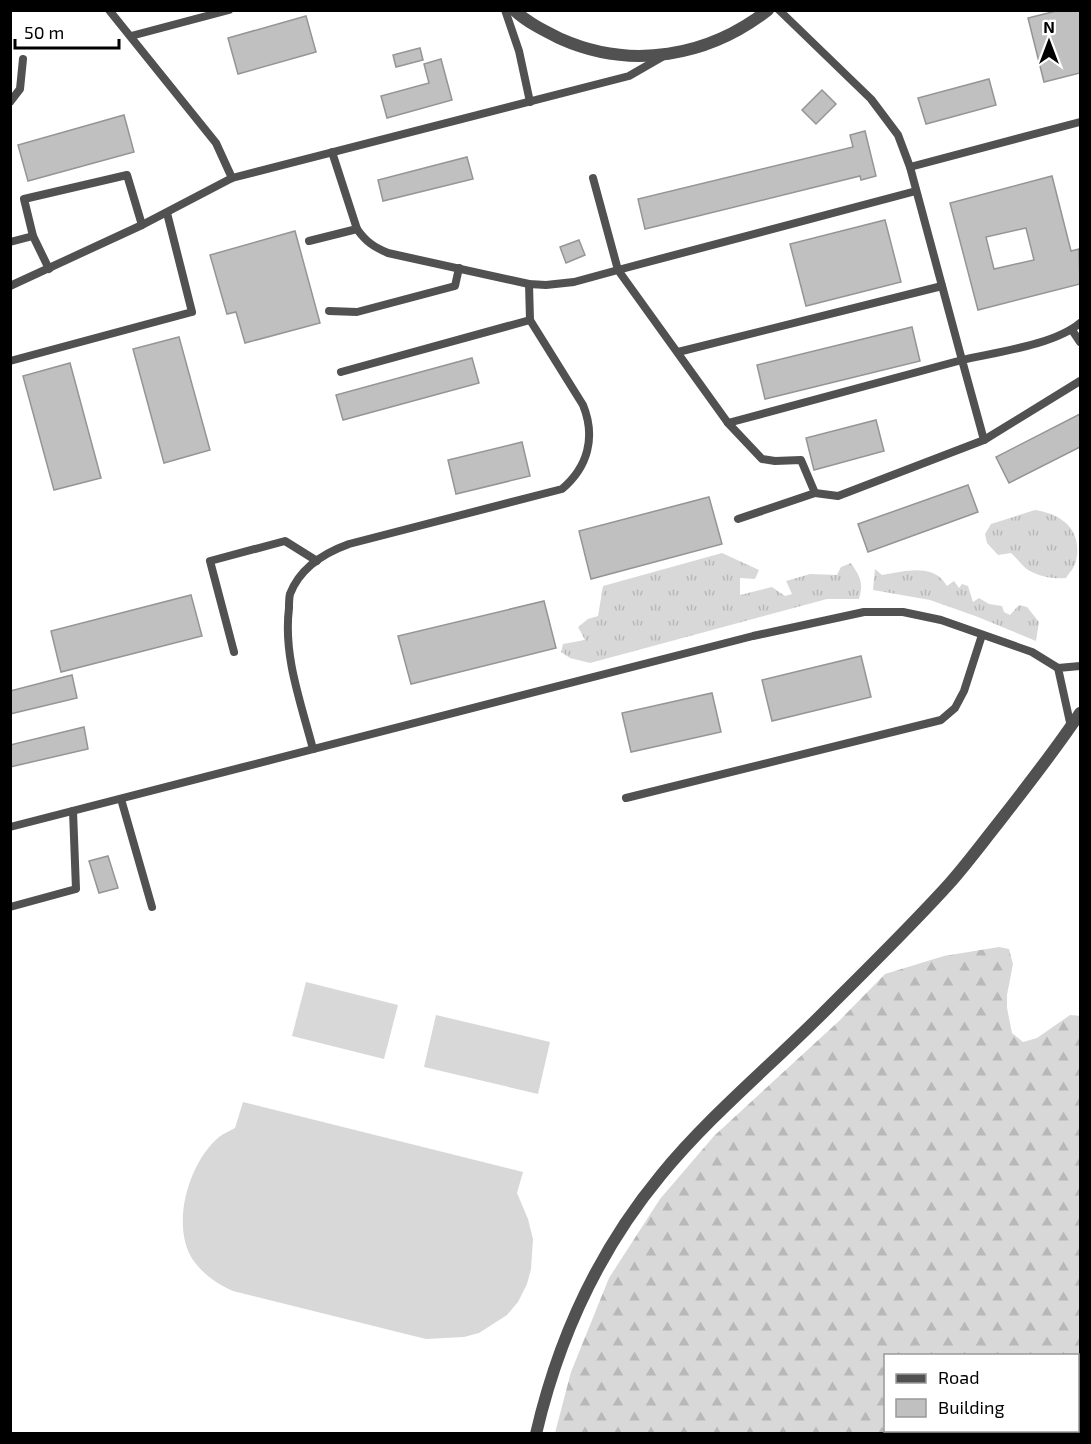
<svg xmlns="http://www.w3.org/2000/svg" width="1091" height="1444" font-family="'Exo 2',sans-serif">
<defs>
<pattern id="grass-tufts" width="24" height="20" patternUnits="userSpaceOnUse" patternTransform="scale(1.5)"><rect width="24" height="20" fill="#d8d8d8"/><path d="M3 7l-1-3M5 7V3M7 7l1-3M15 17l-1-3M17 17v-4M19 17l1-3" fill="none" stroke="#b8b8b8"/></pattern>
<pattern id="forest-firs" width="22" height="20" patternUnits="userSpaceOnUse" patternTransform="scale(1.5)"><rect width="22" height="20" fill="#d8d8d8"/><path d="M5 1l3.5 6h-7zM16 11l3.5 6h-7z" fill="#b8b8b8"/></pattern>
</defs>
<rect width="100%" height="100%" fill="#fff"/>
<!-- grass -->
<g fill="url(#grass-tufts)">
<path d="M1035 510C1062 514 1083 530 1076 561 1075 567 1069 573 1066 578 1053 579 1040 577 1028 570 1022 566 1017 558 1011 553L998 555 987 543 985 534 991 524Z"/>
<path d="M722 553 759 570 755 579 740 578V595L772 587 785 596 792 594 786 581 810 574 837 575 841 567 851 563C860 577 864 582 859 599H827L590 663 570 658 561 652 563 644 585 640 578 627 588 619 598 616 603 586Z"/>
<path d="M875 569 882 575C904 572 933 562 947 586L954 581 959 588 962 584 968 586 973 602 979 598 989 604 1002 606 1004 612 1010 615 1019 605 1027 607 1039 622 1036 641 978 617 930 600 873 590Z"/>
</g>
<!-- forest -->
<path fill="url(#forest-firs)" fill-rule="evenodd" d="M999 947 1009 949 1013 964 1007 995V1008L1012 1033 1023 1042 1037 1038 1070 1015 1080 1016V1433H555L571 1372 609 1278 660 1199 714 1136 839 1021 885 974 944 956ZM886 1356H1078V1430H886Z"/>
<!-- pitch -->
<g fill="#d8d8d8">
<polygon points="306,982 398,1005 384,1059 292,1036"/>
<polygon points="436,1015 550,1042 538,1094 424,1067"/>
<path d="M243 1102 523 1172 517 1193 528 1219 533 1239 531 1269 527 1284 518 1302 507 1315 479 1333 464 1337 426 1339 233 1291C217 1284 204 1275 193 1260 170 1225 189 1162 219 1137 224 1133 230 1131 235 1128Z"/>
</g>
<!-- building -->
<g fill="#c0c0c0" stroke="#959595" stroke-width="1.5" fill-rule="evenodd">
<polygon points="1060,10 1080,10 1080,73 1044,82 1028,18"/>
<polygon points="306,16 316,52 238,74 228,38"/>
<polygon points="420,48 423,60 396,67 393,55"/>
<polygon points="441,59 452,100 387,118 381,96 429,83 424,64"/>
<polygon points="989,79 996,105 926,124 918,98"/>
<polygon points="822,90 836,104 816,124 802,110"/>
<polygon points="124,115 134,152 28,181 18,145"/>
<polygon points="865,131 876,176 861,180 860,176 645,229 638,199 853,147 850,135"/>
<polygon points="467,157 473,179 383,201 378,180"/>
<path d="M1052 176 1071 251 1079 249 1080 284 978 310 950 203ZM1026 228 1034 260 994 269 986 237Z"/>
<polygon points="885,220 901,282 806,306 790,244"/>
<polygon points="295,231 320,323 245,343 236,312 227,314 210,255"/>
<polygon points="579,240 585,255 566,263 560,247"/>
<polygon points="912,327 920,361 765,399 757,365"/>
<polygon points="179,337 210,450 164,463 133,349"/>
<polygon points="472,358 479,383 343,420 336,395"/>
<polygon points="70,363 101,478 54,490 23,376"/>
<polygon points="1080,414 1080,447 1009,483 996,457"/>
<polygon points="876,420 884,451 814,470 806,438"/>
<polygon points="522,442 530,476 456,494 448,460"/>
<polygon points="968,485 978,512 868,552 858,524"/>
<polygon points="709,497 722,544 591,579 579,531"/>
<polygon points="191,595 202,636 61,672 51,631"/>
<polygon points="544,601 556,648 411,684 398,636"/>
<polygon points="861,656 871,697 772,721 762,680"/>
<polygon points="72,675 77,698 10,714 10,691"/>
<polygon points="712,693 721,732 631,752 622,713"/>
<polygon points="84,727 88,749 10,767 10,745"/>
<polygon points="108,856 118,888 99,893 89,861"/>
</g>
<g fill="none" stroke-linecap="round" stroke-linejoin="round">
<!-- service -->
<g stroke="#515151" stroke-width="8">
<polyline points="109,10 216,143 232,178"/>
<polyline points="505,10 519,51 530,102"/>
<polyline points="131,36 229,10"/>
<polyline points="10,102 20,89 23,59"/>
<path d="M332 152 357 229C366 242 374 247 388 253L529 284 546 285 574 282 618 270 728 423 962 360 910 167 898 135 871 99 779 10"/>
<polyline points="910,167 1080,122"/>
<polyline points="593,178 618,270 916,191"/>
<polyline points="33,236 49,269"/>
<polyline points="309,241 357,229"/>
<polyline points="10,242 33,236 24,199 127,175 142,225"/>
<polyline points="10,286 142,225 232,178 629,76 662,57"/>
<polyline points="329,311 357,312 455,286 459,268"/>
<polyline points="1072,330 1080,342"/>
<polyline points="678,352 942,286"/>
<polyline points="10,361 192,312 167,213"/>
<polyline points="341,372 530,320"/>
<polyline points="728,423 762,459 775,461 801,460 815,493 738,519"/>
<path d="M984 440 962 360C997 352 1054 345 1080 323"/>
<polyline points="815,493 838,496 984,440 1080,381"/>
<polyline points="234,652 210,561 285,541 317,561"/>
<polyline points="1071,727 1058,668 1080,666"/>
<path d="M313 749C301 703 283 656 289 608 289 604 289 598 290 594 300 568 324 553 349 544L562 489C588 467 596 437 583 405L530 320 529 284"/>
<polyline points="626,798 941,720 955,708 964,691 982,635"/>
<polyline points="121,799 152,907"/>
<polyline points="10,827 753,636 864,612 903,612 941,620 1032,652 1058,668"/>
<polyline points="10,907 76,889 73,811"/>
</g>
<!-- minor -->
<g stroke="#515151" stroke-width="12">
<path d="M514 10C528 23 545 31 561 39 631 70 708 57 768 10"/>
<path d="M536 1434C558 1339 599 1250 661 1175 711 1114 774 1063 830 1006 870 966 911 926 949 884 965 866 980 846 995 827 1024 790 1054 752 1080 713"/>
</g>
</g>
<!-- border -->
<rect width="1091" height="1444" fill="none" stroke="#000000" stroke-width="24"/>
<!-- legend -->
<rect x="884" y="1354" width="195" height="78" fill="#ffffff" stroke="#999999" stroke-width="1.5"/>
<rect x="896" y="1374" width="30" height="9" fill="#515151" stroke="#999999" stroke-width="1.5"/>
<text x="938" y="1384" font-size="18" fill="#000000">Road</text>
<rect x="896" y="1399" width="30" height="18" fill="#c0c0c0" stroke="#999999" stroke-width="1.5"/>
<text x="938" y="1414" font-size="18" fill="#000000">Building</text>
<!-- north arrow -->
<g transform="translate(1049 42)" stroke="#ffffff" stroke-width="4.5" paint-order="stroke">
<path d="M0-4.5L10 22L0 15L-10 22Z" fill="#000000"/>
<text y="-9" font-size="16" font-weight="bold" text-anchor="middle" fill="#000000">N</text>
</g>
<!-- scale -->
<path d="M15 39v9h104v-9" fill="none" stroke="#000000" stroke-width="3"/>
<text x="24" y="39" font-size="18" fill="#000000" stroke="#ffffff" stroke-width="4.5" paint-order="stroke">50 m</text>
</svg>
